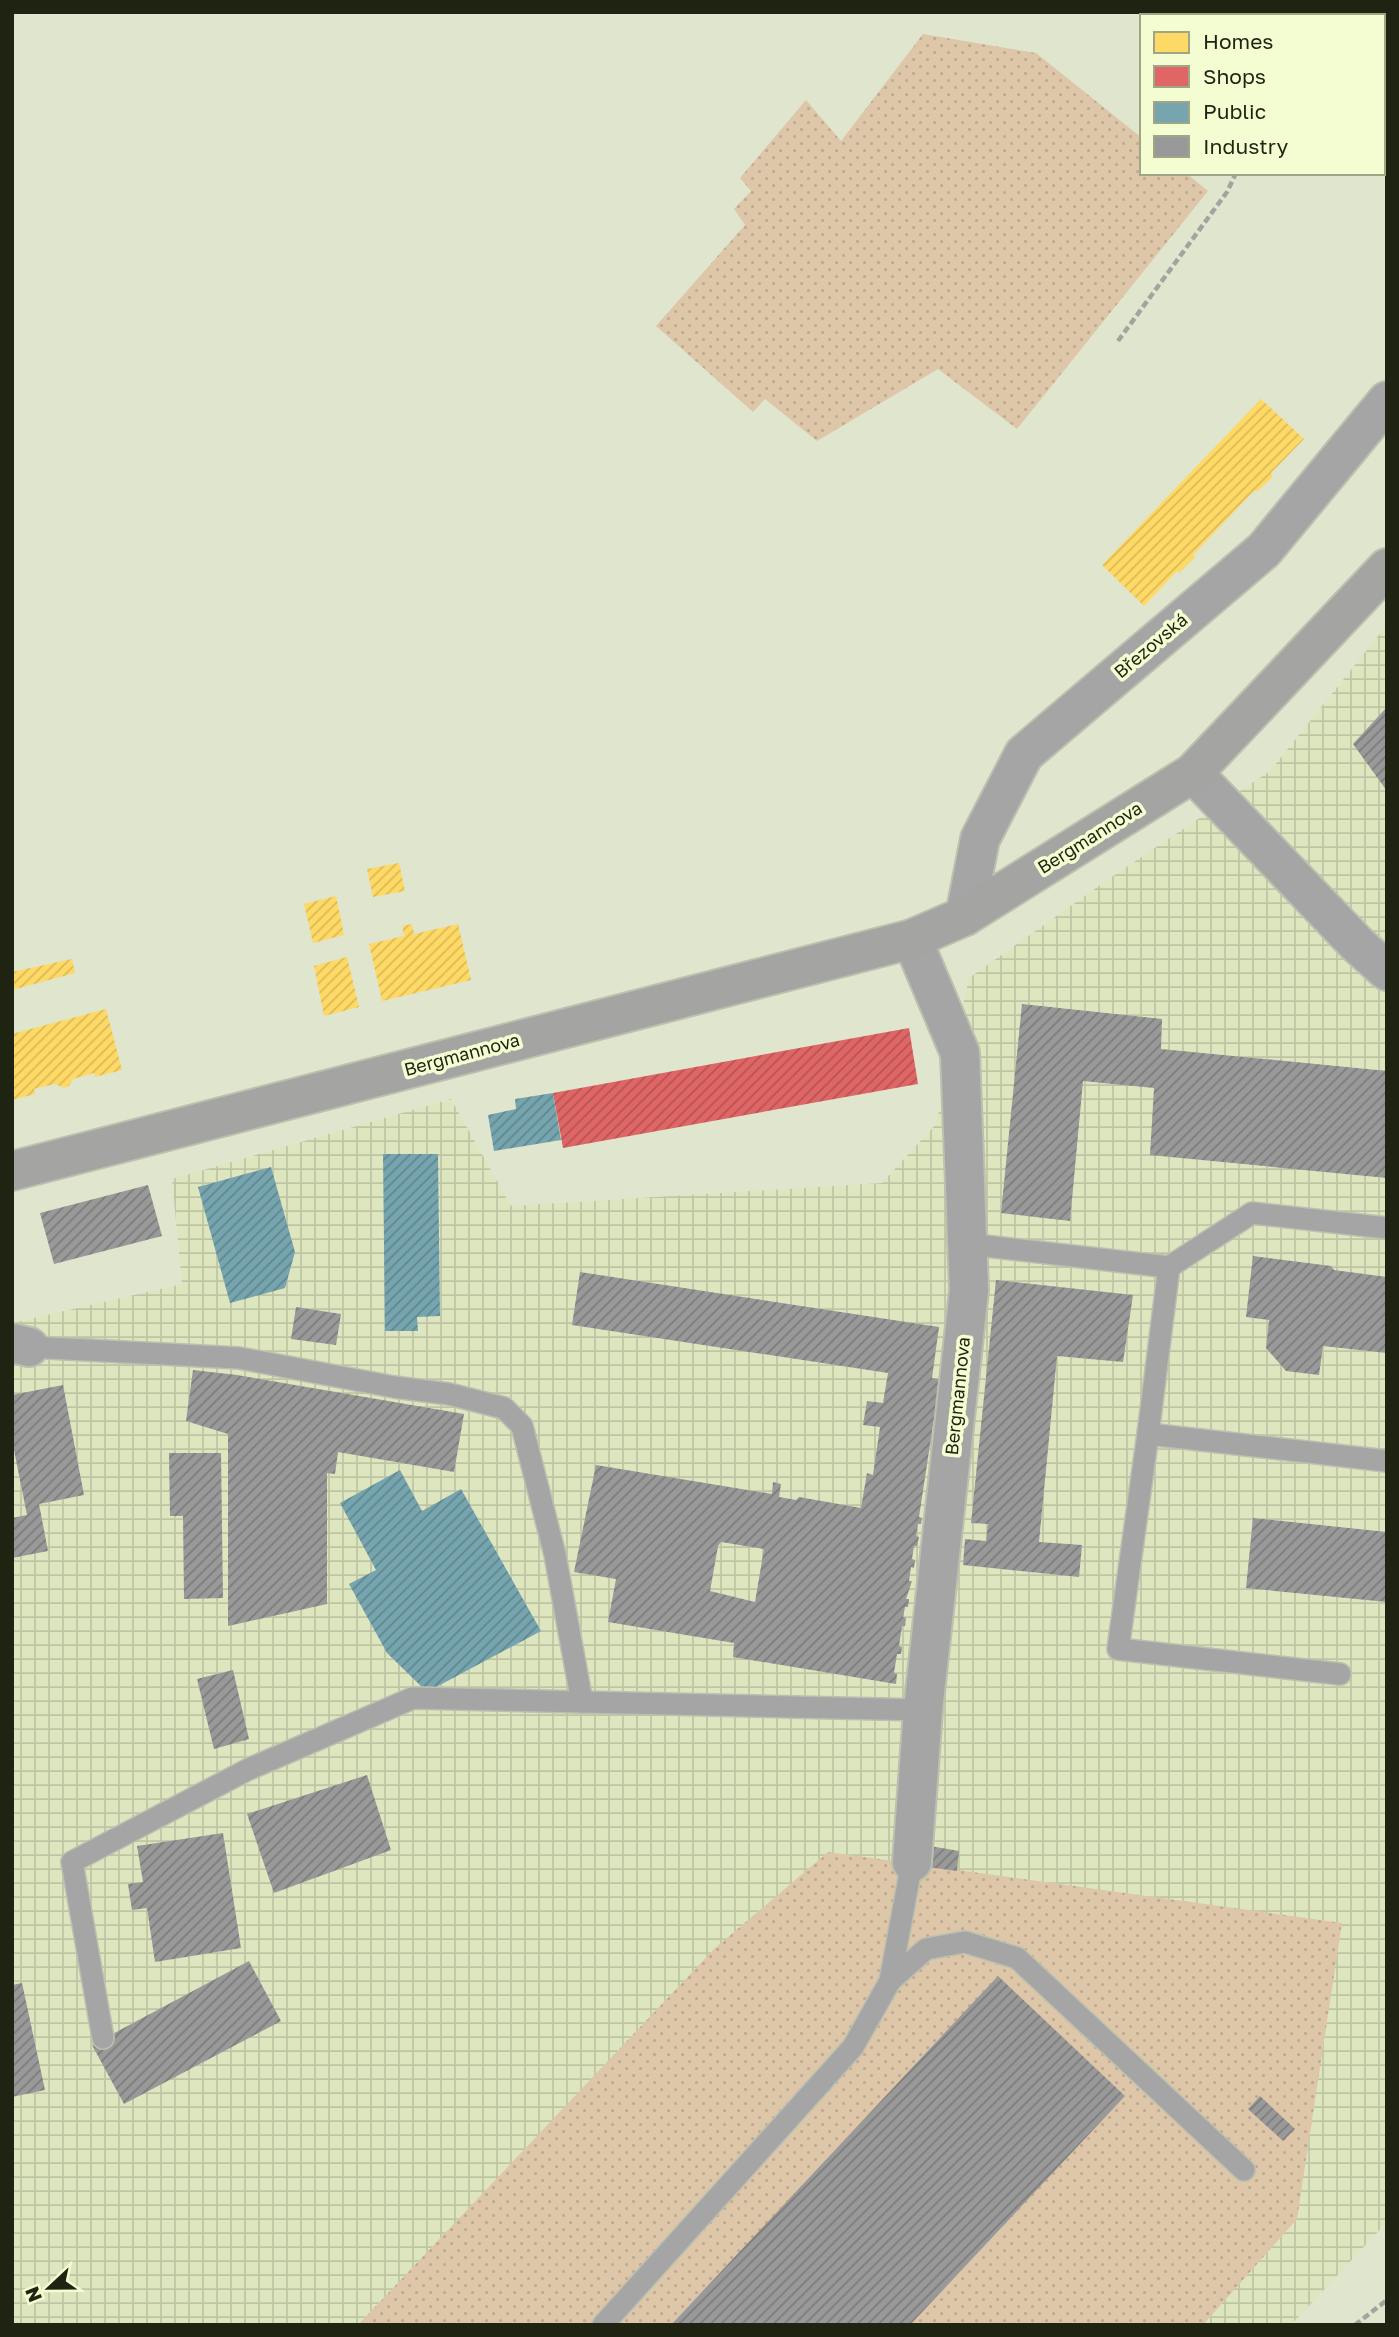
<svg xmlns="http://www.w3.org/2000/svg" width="1399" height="2337" font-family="'Golos Text',sans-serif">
<defs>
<pattern id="industrial-grid" width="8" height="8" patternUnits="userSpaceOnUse" patternTransform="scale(1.75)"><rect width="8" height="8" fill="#dee6c0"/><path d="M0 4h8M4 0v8" fill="none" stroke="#bec5a4"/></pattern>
<pattern id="green-dots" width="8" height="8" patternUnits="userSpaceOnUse" patternTransform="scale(1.75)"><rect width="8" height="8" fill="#dec6a9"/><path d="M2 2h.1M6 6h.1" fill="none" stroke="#beaa90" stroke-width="1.8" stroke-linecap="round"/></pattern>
<pattern id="forest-firs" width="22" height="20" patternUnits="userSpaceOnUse" patternTransform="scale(1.75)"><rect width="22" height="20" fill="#dec6a9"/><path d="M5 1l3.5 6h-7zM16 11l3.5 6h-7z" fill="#beaa90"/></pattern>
<pattern id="homes-hatch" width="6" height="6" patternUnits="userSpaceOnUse" patternTransform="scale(1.75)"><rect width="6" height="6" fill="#ffd966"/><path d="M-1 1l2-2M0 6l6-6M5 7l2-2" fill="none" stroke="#daba57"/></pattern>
<pattern id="shops-hatch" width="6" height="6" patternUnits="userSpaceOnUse" patternTransform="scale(1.75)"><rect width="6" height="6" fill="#e06666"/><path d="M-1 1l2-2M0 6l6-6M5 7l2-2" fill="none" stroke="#b55453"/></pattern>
<pattern id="public-hatch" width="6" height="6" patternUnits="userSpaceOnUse" patternTransform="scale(1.75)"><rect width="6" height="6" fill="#76a5af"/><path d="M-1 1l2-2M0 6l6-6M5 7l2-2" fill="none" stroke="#60868d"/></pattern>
<pattern id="industry-hatch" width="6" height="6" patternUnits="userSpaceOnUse" patternTransform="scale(1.75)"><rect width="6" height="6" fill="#999"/><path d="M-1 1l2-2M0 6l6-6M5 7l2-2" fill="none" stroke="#7c7c7b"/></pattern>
</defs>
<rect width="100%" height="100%" fill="#e0e5ce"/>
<!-- industrial -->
<polygon fill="url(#industrial-grid)" points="1387,625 1387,2222 1291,2325 12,2325 12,1323 182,1284 172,1179 451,1099 511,1206 882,1183 936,1124 969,978 1113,876 1270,771"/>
<!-- green -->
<g fill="url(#green-dots)">
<polygon points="923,34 1036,53 1142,138 1142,173 1186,173 1208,191 1017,429 938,369 817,441 765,399 753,412 656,326 745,225 734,209 751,191 740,178 806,100 841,141"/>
<polygon points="828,1852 1342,1923 1297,2219 1203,2325 358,2325 714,1949"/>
</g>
<!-- forest -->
<polygon fill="url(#forest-firs)" points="1301,12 1387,12 1387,68 1383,65 1383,16 1313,16"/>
<!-- homes -->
<g fill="url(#homes-hatch)">
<polygon points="1261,399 1304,439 1271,473 1273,476 1257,492 1255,490 1193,555 1195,557 1179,573 1177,571 1144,606 1102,565"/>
<polygon points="399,863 405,891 373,897 367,869"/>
<polygon points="336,896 344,935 313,943 304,904"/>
<polygon points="412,924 414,934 458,924 471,980 382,1001 369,944 404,936 402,926"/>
<polygon points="347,957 359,1007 324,1016 314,966"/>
<polygon points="72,959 75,973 12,990 12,972"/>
<polygon points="106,1009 122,1070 95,1077 94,1073 73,1079 69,1086 64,1088 55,1084 34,1089 35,1094 12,1100 12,1034"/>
</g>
<!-- shops -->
<polygon fill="url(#shops-hatch)" points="909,1028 918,1084 563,1148 553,1093"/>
<!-- public -->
<g fill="url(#public-hatch)">
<polygon points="553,1093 561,1140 494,1151 488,1115 516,1109 515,1099"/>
<polygon points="383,1154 438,1154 440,1316 417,1317 418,1331 385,1331"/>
<polygon points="271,1167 295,1252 285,1288 230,1303 198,1187"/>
<polygon points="400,1470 422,1511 461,1489 541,1631 427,1692 387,1653 349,1584 376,1570 340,1503"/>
</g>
<!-- industry -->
<g fill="url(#industry-hatch)" fill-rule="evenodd">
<polygon points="1387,707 1387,791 1353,744"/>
<polygon points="1022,1004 1162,1019 1161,1049 1157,1068 1161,1049 1387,1071 1387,1178 1150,1155 1154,1088 1083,1081 1070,1221 1001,1213"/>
<polygon points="148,1185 162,1236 54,1264 40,1213"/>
<polygon points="1253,1256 1331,1266 1334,1270 1387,1277 1387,1353 1323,1346 1319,1375 1286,1371 1266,1348 1269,1320 1246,1317"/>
<path d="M580 1272 939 1327 932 1378 940 1379 919 1517 922 1518 921 1524H918L916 1536 919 1537 917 1546H914L912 1559 915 1560 914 1568 911 1567 909 1581H912L906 1599H909L908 1607H905L903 1617 906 1618 905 1626H902L899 1646 902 1647 901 1654H897L894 1673 897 1674 896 1684 733 1657 734 1643 608 1622 616 1579 574 1572 596 1465 772 1494 773 1482 781 1484 779 1497 796 1500 799 1497 861 1508 867 1473 873 1475 880 1427 863 1425 867 1401 883 1403 888 1373 572 1325ZM721 1542 764 1549 755 1602 710 1591 718 1546Z"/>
<polygon points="996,1280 1133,1295 1123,1362 1057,1356 1039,1542 1082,1545 1079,1577 963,1565 965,1539 986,1541 988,1524 971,1523"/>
<polygon points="296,1307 341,1314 336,1345 291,1339"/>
<polygon points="193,1370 237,1375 464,1414 454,1472 338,1452 335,1474 327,1473 327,1604 228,1626 228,1434 186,1421"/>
<polygon points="63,1385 84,1495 39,1504 48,1551 12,1558 12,1518 27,1515 12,1440 12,1395"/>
<polygon points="169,1453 221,1453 223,1598 184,1599 183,1516 170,1516"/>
<polygon points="1253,1518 1387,1532 1387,1602 1246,1588"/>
<polygon points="233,1670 249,1739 214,1749 197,1679"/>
<polygon points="367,1775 391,1850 274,1893 247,1814"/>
<polygon points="223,1833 241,1948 155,1962 147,1908 132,1910 128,1884 143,1882 137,1846"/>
<polygon points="930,1846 959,1851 957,1871 927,1867"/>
<polygon points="249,1961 281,2021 124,2104 92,2045"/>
<polygon points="998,1976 1125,2096 910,2325 671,2325"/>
<polygon points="22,1983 45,2090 12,2097 12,1985"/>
<polygon points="1260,2096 1295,2129 1283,2141 1248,2109"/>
</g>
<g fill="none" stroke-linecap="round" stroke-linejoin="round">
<!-- lane casing -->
<g stroke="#bcc0ae" stroke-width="24">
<g id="lane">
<polyline points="968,1244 1169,1267 1252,1213 1387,1228"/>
<polyline points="1169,1267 1148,1434 1387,1461"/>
<polyline points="29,1347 239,1358 394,1387 449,1394 504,1408 522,1426 555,1555 582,1702"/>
<polyline points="1148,1434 1118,1649 1340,1674"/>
<polyline points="890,1981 926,1949 965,1942 1017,1958 1244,2170"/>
<polyline points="103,2038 72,1862 249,1769 413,1698 923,1710"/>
<polyline points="603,2325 853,2047 890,1981 912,1862"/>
</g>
</g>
<!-- street casing -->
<g stroke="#bcc0ae" stroke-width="42">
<g id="street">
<polyline points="1193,773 1357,944 1387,971"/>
<polyline points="965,916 980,839 1024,754 1264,550 1387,401"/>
<polyline points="12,1343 29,1347"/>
<polyline points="912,1862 923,1710 969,1290 960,1053 912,939"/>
</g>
</g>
<!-- secondary casing -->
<g stroke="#bcc0ae" stroke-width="42">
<polyline id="secondary" points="12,1171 912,939 965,916 1193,773 1387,568"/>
</g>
<!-- path -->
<g stroke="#a4a49e" stroke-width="4.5" stroke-dasharray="7 3.5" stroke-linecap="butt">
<polyline points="1176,12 1185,16"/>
<polyline points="1343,12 1346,16"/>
<polyline points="1333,16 1337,12"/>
<polyline points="1383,71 1387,77"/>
<polyline points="1118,341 1227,192 1236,173"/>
<polyline points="1355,2325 1387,2300"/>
</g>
<!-- lane -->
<use href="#lane" stroke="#a5a5a6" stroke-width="21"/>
<!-- street -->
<use href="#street" stroke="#a5a5a6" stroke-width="38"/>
<!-- secondary -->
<use href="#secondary" stroke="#a4a4a3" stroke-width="38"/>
</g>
<g text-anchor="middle" stroke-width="7" stroke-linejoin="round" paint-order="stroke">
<!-- street labels -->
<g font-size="18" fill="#1f2312" stroke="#f3fdd1">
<text transform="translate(1151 646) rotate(-40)" y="6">Březovská</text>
<text transform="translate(1090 838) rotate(-32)" y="6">Bergmannova</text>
<text transform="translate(462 1055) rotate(-15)" y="6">Bergmannova</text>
<text transform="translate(958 1396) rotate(-84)" y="6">Bergmannova</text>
</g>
</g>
<!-- border -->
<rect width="1399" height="2337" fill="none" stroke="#1f2312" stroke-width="28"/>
<!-- legend -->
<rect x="1140" y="14" width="245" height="161" fill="#f3fdd1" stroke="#9ea685" stroke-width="2"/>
<rect x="1154" y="32" width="35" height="21" fill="#ffd966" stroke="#9ea685" stroke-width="2"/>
<text x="1203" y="49" font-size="21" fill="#1f2312">Homes</text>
<rect x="1154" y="66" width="35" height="21" fill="#e06666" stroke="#9ea685" stroke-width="2"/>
<text x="1203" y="84" font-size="21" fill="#1f2312">Shops</text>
<rect x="1154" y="102" width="35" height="21" fill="#76a5af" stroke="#9ea685" stroke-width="2"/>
<text x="1203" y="119" font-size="21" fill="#1f2312">Public</text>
<rect x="1154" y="136" width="35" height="21" fill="#999999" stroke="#9ea685" stroke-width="2"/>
<text x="1203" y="154" font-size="21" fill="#1f2312">Industry</text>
<!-- north arrow -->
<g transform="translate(49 2288) rotate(248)" stroke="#f3fdd1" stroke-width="5" paint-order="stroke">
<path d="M0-5L12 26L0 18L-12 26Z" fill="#1f2312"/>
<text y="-10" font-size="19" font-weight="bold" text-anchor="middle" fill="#1f2312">N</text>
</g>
</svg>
